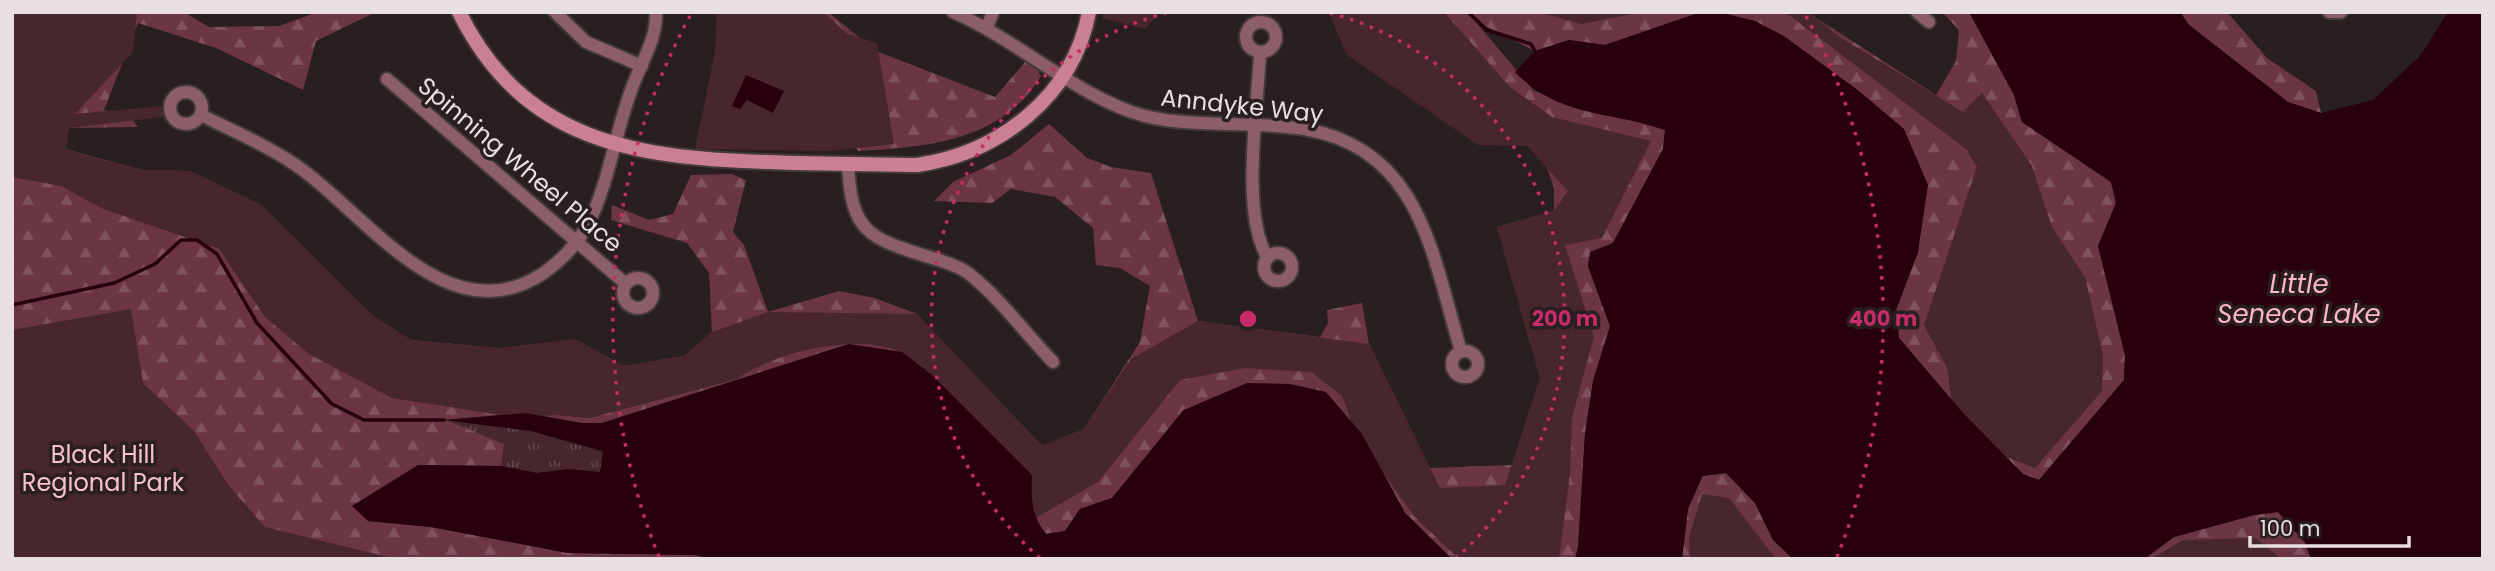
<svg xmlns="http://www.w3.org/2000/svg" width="2495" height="571" font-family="Poppins,sans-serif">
<defs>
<pattern id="grass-tufts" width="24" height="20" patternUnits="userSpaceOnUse" patternTransform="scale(1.75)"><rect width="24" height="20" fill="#47262e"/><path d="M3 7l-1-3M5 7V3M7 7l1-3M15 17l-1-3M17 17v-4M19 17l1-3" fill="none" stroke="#62454c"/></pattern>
<pattern id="forest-firs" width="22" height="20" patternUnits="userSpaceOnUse" patternTransform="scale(1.75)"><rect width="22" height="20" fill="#6b3544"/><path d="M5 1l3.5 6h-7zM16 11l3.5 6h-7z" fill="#80525f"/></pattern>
</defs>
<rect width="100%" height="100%" fill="#291e20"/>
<!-- grass -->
<polygon fill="url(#grass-tufts)" points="444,420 531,431 603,452 600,472 569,469 537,473 501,466 504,444"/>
<!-- forest -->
<g fill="url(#forest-firs)">
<polygon points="12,12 184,12 209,27 279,26 318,12 376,12 316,41 303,90 216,48 138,23 104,110 130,116 138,127 69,128 65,149 142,170 190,171 261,205 372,315 411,340 498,348 529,366 575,339 624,366 684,356 712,332 709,273 687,243 611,220 612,205 649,220 673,214 691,175 732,174 746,180 733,232 744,245 768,312 839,291 875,298 917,314 1042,446 1084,429 1140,342 1150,286 1120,268 1096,265 1093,228 1055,197 1011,189 992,203 934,201 953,182 1011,155 1049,124 1087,158 1111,167 1151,173 1198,321 1320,337 1328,323 1327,310 1362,303 1369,344 1430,468 1512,465 1527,444 1540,377 1497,227 1554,211 1554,188 1537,139 1347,55 1329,12 1701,12 1605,45 1569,40 1535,51 1475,21 1534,91 1665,130 1663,149 1613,243 1588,266 1610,326 1593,381 1585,434 1578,548 1575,559 1452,559 1405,513 1362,434 1184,409 1112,498 1080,509 1065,531 1046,534 1038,523 1031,503 849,344 602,423 581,423 526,413 446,420 504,444 501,466 418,465 399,479 368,521 431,527 568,553 695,555 712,559 12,559"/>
<path d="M784 12H828L876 51 995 97 1025 62 1037 69 1041 76C1001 142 927 147 858 151Z"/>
<polygon points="1718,12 1807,12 1936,95 1956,61 1959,30 1942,12 1969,12 2014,95 2022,122 2111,182 2116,203 2098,246 2125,355 2124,380 2039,480 2023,474 1963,413 1899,338 1896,310 1918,252 1755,21"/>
<polygon points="2180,12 2227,12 2267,58 2316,91 2321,113 2288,102 2189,25"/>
<polygon points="1726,473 1755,503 1773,540 1793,559 1682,559 1688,509 1703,476"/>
<polygon points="2278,512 2305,543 2311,559 2144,559 2174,537 2254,515"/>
</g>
<!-- park -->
<g fill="#47262e">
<path d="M12 12H137L133 52 75 114 162 106 163 117 69 128 66 150 142 170 190 171 261 205 372 315 411 340 498 348 575 339 624 366 684 356 712 332 768 312 917 314 1042 446 1084 429 1131 359 1198 321 1369 344 1440 488 1505 485 1540 377 1497 227 1554 211 1568 191 1527 146 1478 145 1347 55 1329 12H1444L1510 87 1552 117 1651 141 1602 238 1565 245 1594 337 1572 418 1570 473 1559 559H1459L1414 516 1356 434 1342 396 1311 372 1245 368 1180 380 1098 482 1032 520C1028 503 1025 484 1018 468 1012 453 912 356 895 350 851 334 773 353 737 379L590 418 555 415 520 418 392 398 309 354 265 317 219 249 101 208 61 186 12 177Z"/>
<polygon points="717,12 824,12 846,33 877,43 894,144 832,151 695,149 715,52"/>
<polygon points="1104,12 1160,12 1145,29 1102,18"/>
<polygon points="1538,12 1643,12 1581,24"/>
<polygon points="1785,12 1810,12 1838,36 1963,112 1982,93 2032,166 2052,227 2085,277 2103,355 2102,391 2035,468 1996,453 1952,404 1947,368 1924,325 1977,167 1966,149"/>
<polygon points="131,309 143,383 194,431 229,486 265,527 396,559 12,559 12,330"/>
<polygon points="1702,494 1729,498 1776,559 1690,559 1689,537"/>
<polygon points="2256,538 2281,559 2151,559 2183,540"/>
</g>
<!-- water -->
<g fill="#29000d">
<path d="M1701 12H1718L1755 21 1784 36 1859 91 1904 129 1928 185 1918 252 1896 310 1899 338 1963 413 2023 474 2039 480 2124 380 2125 355 2098 246 2116 203 2111 182 2022 122 2014 95 1969 12H2180L2189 25 2288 102 2321 113 2373 100 2420 56 2448 12H2483V559H2311L2305 542 2278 512 2254 515 2174 537 2144 559H1793L1773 540 1755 503 1726 473 1702 476 1688 509 1682 559H1575L1578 547 1585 434 1593 381 1610 326 1588 266 1590 252 1613 243 1663 149 1665 130C1609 111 1559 118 1515 72L1535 51 1569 40 1605 45Z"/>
<polygon points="746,75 784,91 773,113 747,100 740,109 732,106"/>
<path d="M849 344 902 352 932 375 1032 475C1031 498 1031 515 1046 534L1065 531 1080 509 1112 498 1184 410 1247 383 1290 384 1326 392 1362 434 1405 513 1452 559H712L695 555 568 553 431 527 368 521 352 506 418 465 501 466 537 473 569 469 600 472 603 451 531 431 444 420 526 413 581 423H602Z"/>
</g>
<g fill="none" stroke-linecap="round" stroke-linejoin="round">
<!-- stream -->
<g stroke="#29000d" stroke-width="3.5">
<polyline points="1468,12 1487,30 1531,44 1535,51"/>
<polyline points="12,305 114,283 155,264 181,240 197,240 217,254 257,323 332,404 364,420 444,420"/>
</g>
<!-- street casing -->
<g stroke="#44393b" stroke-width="16">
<g id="street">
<polyline points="555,12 586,42 642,66"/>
<path d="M953 12C1016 39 1082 100 1145 116 1193 128 1254 121 1304 129 1422 149 1432 256 1461 351"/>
<polyline points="1917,12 1929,22"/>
<polyline points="2329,12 2341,12"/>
<circle cx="1261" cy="37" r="15"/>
<polyline points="987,27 993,12"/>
<path d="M1260 52C1258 106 1240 214 1268 258"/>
<polyline points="387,79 626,284"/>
<circle cx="186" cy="108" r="16"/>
<path d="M201 115C235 132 273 148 304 171 370 220 450 334 542 274 582 247 596 214 608 170 616 142 622 114 632 88 641 62 657 40 656 12"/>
<path d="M848 164C851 232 868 238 929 257 942 261 957 265 968 273 999 297 1026 334 1053 362"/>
<circle cx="1278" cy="267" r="14"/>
<circle cx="638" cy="293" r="15"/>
<circle cx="1465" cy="364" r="13"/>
</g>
</g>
<!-- secondary casing -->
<g stroke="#44393b" stroke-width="18">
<path id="secondary" d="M459 12C523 142 636 158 767 162 817 164 867 164 917 165 999 153 1073 97 1089 12"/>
</g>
<!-- street -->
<use href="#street" stroke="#8c5e69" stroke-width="12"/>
<!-- secondary -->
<use href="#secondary" stroke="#ca8092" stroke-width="14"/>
</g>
<!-- distance rings -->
<g fill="none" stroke="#c62c68" stroke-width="3.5" stroke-dasharray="3.5 7">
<path d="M1040 558A317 317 0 0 1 1166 13M1330 13A317 317 0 0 1 1456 558"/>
<path d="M659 557A635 635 0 0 1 690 16M1806 16A635 635 0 0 1 1837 557"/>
</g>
<g text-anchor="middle" stroke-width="7" stroke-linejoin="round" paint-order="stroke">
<!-- street labels -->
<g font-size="24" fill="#e7dfe1" stroke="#291e20">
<text transform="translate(1242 106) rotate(6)" y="8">Anndyke Way</text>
<text transform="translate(520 165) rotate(40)" y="8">Spinning Wheel Place</text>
</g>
<!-- park labels -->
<g font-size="24" fill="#f9c1ce" stroke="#291e20">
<text x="103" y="463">Black Hill<tspan x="103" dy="28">Regional Park</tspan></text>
</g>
<!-- water labels -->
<g font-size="26" font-style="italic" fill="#feb5c6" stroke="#291e20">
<text x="2299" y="293">Little<tspan x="2299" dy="30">Seneca Lake</tspan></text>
</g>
</g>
<circle cx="1248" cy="319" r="10" fill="#c62c68" stroke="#291e20" stroke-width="3.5"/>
<g font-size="21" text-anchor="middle" font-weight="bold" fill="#c62c68" stroke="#291e20" stroke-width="7" stroke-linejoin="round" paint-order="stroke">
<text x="1565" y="326">200 m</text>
<text x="1883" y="326">400 m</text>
</g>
<!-- border -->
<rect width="2495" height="571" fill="none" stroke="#e7dfe1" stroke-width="28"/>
<!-- scale -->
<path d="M2250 536v10h159v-10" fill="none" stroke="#e7dfe1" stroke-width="3.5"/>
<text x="2260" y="536" font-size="21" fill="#e7dfe1" stroke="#291e20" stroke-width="5" paint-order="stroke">100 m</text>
</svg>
